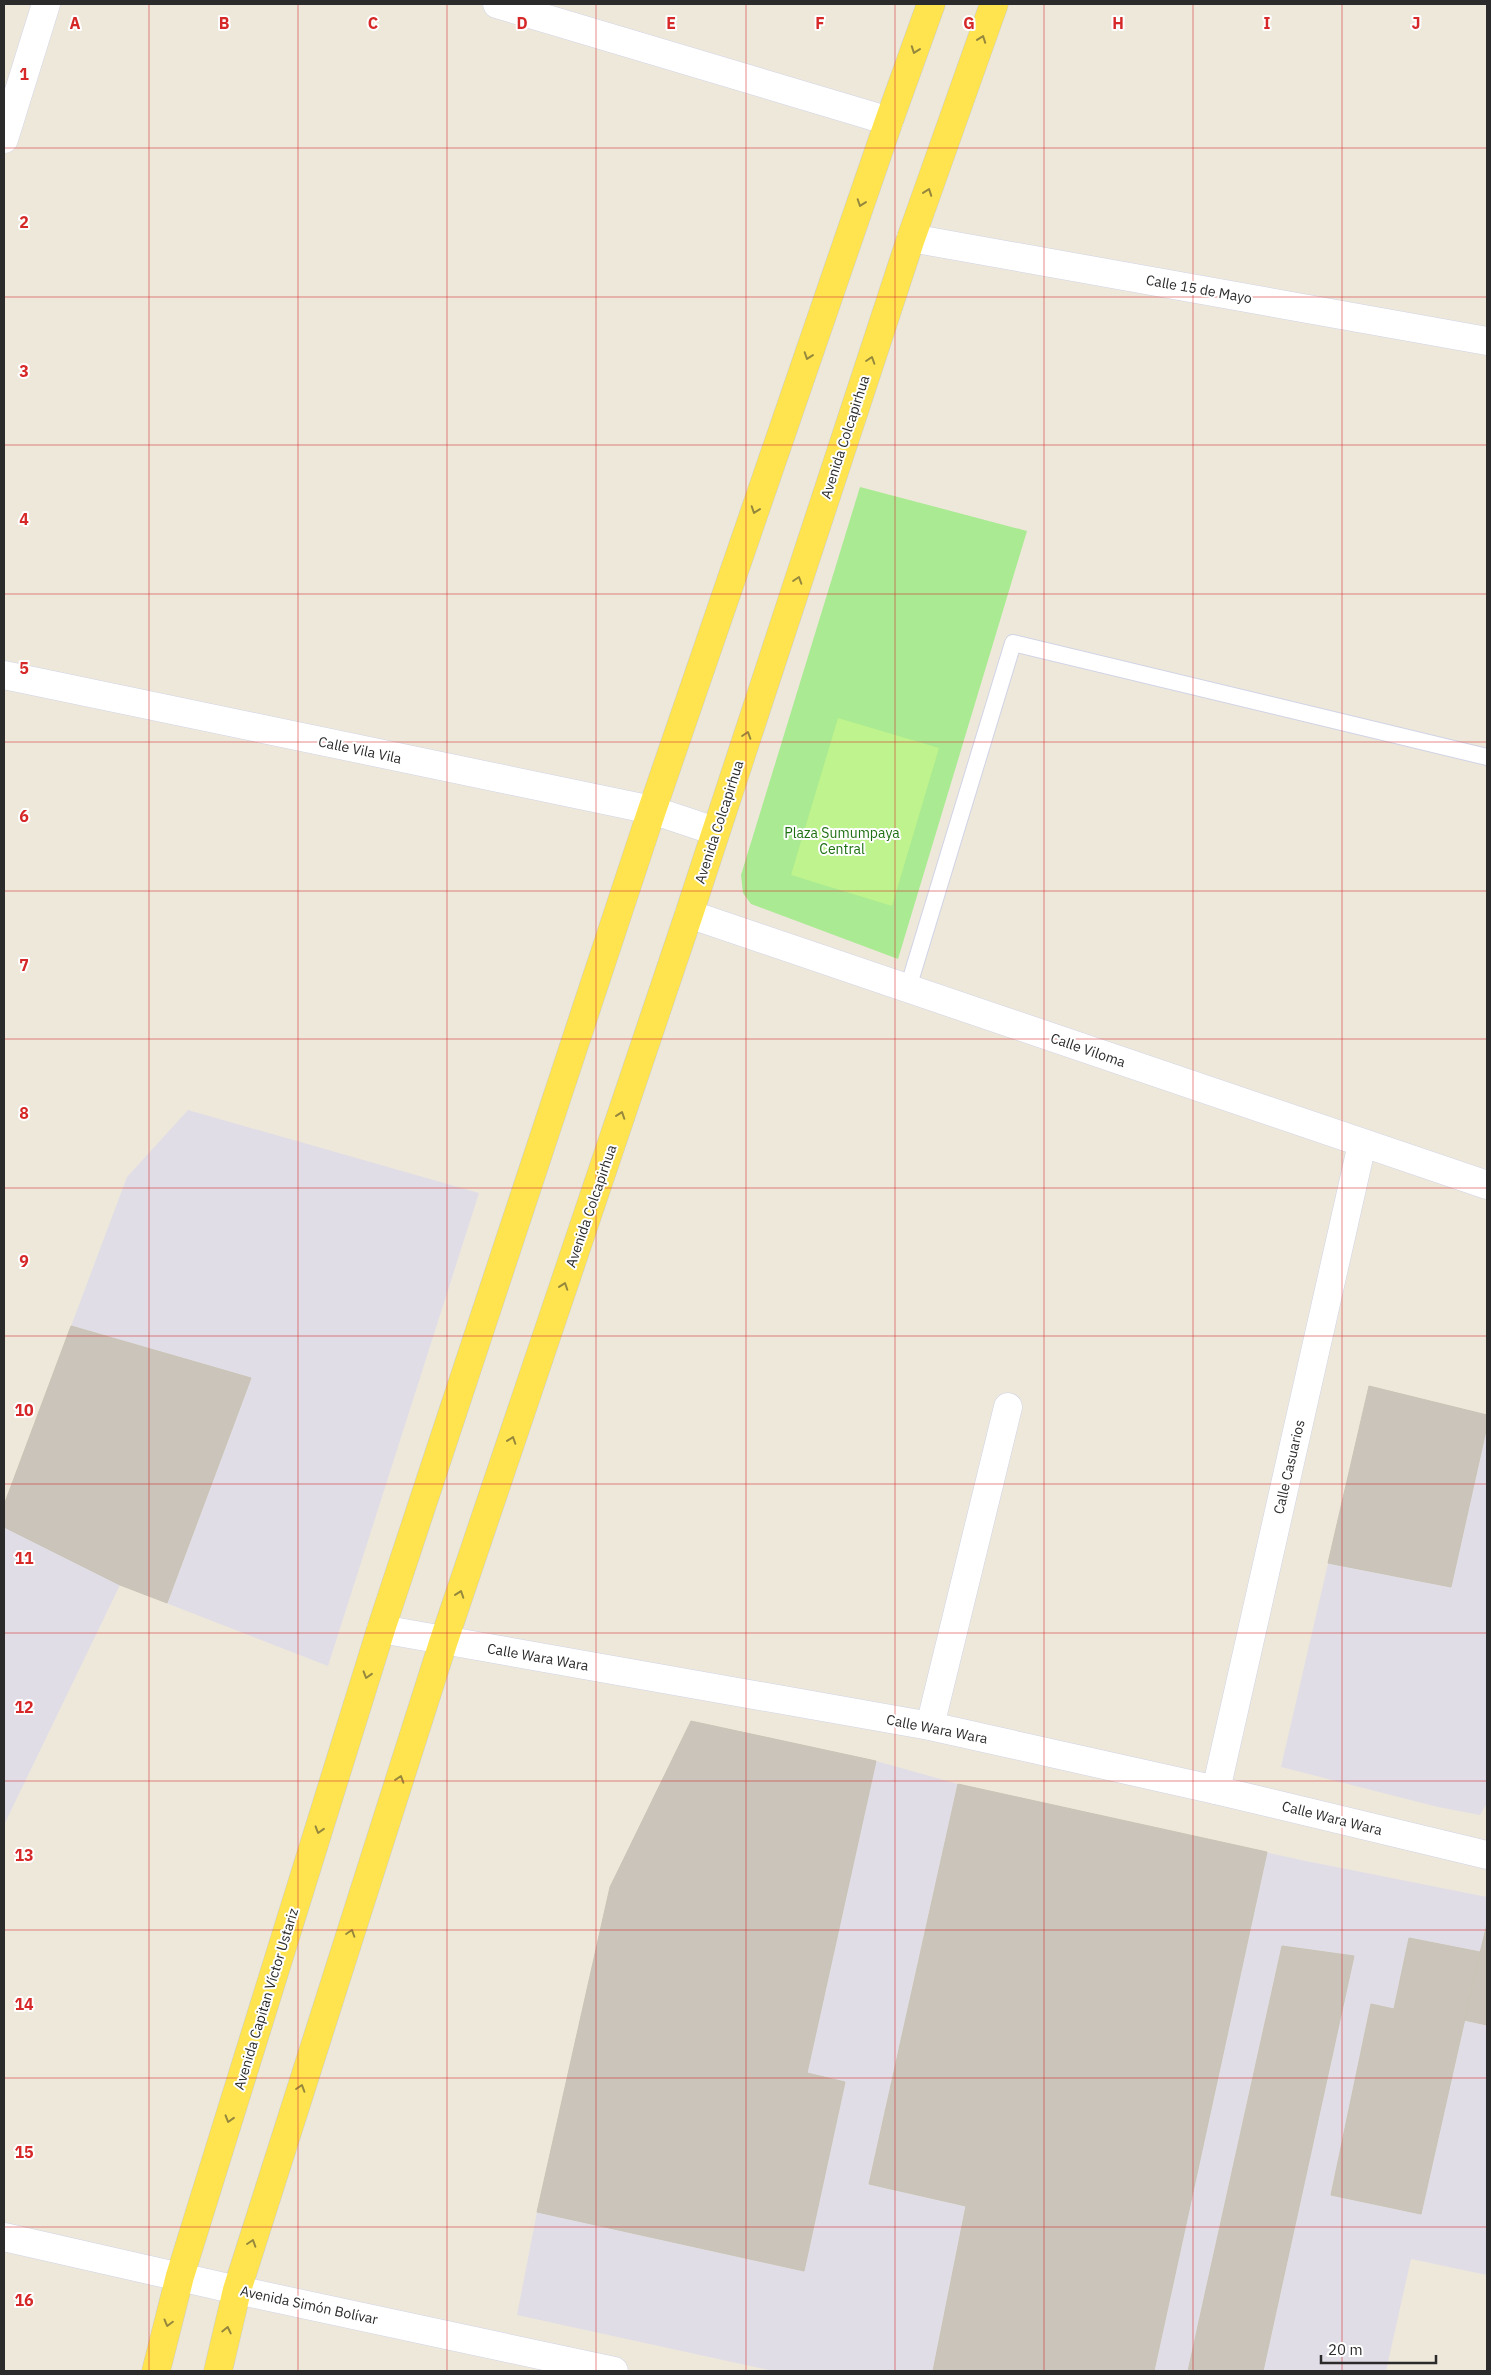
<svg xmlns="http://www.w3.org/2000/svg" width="1491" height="2375" font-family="'IBM Plex Sans',sans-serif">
<rect width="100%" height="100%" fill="#eee8db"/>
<!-- industrial -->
<g fill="#e0dde6">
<polygon points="188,1110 479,1193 328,1666 120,1585 4,1825 4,1505 127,1177"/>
<polygon points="1369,1386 1487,1415 1487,1803 1480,1815 1438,1807 1281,1767"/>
<polygon points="691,1721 876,1761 958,1784 1301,1860 1487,1897 1487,2275 1411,2259 1386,2371 773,2371 517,2315 537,2212 610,1887"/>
</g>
<!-- green -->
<polygon fill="#a9ea92" points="860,487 1027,531 898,959 751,904 743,893 741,875"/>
<!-- pitch -->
<polygon fill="#bff38d" points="838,718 939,748 892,906 791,875"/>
<!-- building -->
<g fill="#cac4bb" stroke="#cac4b5">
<polygon points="71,1326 251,1378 167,1603 120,1585 4,1527 4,1505"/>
<polygon points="1369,1386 1487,1415 1487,1426 1451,1587 1328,1563"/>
<polygon points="691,1721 876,1761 807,2073 845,2082 804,2271 537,2212 610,1887"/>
<polygon points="958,1784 1267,1852 1154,2371 933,2371 966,2206 869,2184"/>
<polygon points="1487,1924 1487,2025 1464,2020"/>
<polygon points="1409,1938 1480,1952 1421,2214 1331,2195 1371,2004 1394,2009"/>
<polygon points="1282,1946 1354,1956 1263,2371 1188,2371"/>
</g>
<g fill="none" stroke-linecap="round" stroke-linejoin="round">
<!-- service casing -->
<g stroke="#d0d3e5" stroke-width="18">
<polyline id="service" points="908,988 1013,643 1487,757"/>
</g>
<!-- minor casing -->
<g stroke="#d0d3e5" stroke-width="29">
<g id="minor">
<polyline points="497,4 889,121"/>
<polyline points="4,139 46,4"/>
<polyline points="911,238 1487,341"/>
<polyline points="4,675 652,810 715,831"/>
<polyline points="689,914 1487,1185"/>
<polyline points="381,1629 930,1726 1216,1790 1487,1855"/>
<polyline points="930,1726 1008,1407"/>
<polyline points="1216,1790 1362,1144"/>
<polyline points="4,2237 237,2290"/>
</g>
</g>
<!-- tertiary casing -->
<g stroke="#d0d3e5" stroke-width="29">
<polyline id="tertiary" points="237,2290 614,2371"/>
</g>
<!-- primary casing -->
<g stroke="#ccc" stroke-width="29">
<g id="primary">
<polyline points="156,2371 180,2276 381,1629 652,810 889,121 931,4"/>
<polyline points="218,2371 237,2290 444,1640 689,914 911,238 994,4"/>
</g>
</g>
<!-- service -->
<use href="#service" stroke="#fff" stroke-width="16"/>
<!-- minor -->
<use href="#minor" stroke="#fff" stroke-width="28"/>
<!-- tertiary -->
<use href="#tertiary" stroke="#fff" stroke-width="28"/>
<!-- primary -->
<use href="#primary" stroke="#ffe44f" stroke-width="28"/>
</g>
<!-- one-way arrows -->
<defs><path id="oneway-chevron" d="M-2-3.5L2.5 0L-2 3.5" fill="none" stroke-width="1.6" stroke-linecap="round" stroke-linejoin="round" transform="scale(1.25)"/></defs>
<g stroke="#95883d">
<use href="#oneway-chevron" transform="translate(982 39) rotate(-70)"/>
<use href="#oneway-chevron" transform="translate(915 50) rotate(110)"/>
<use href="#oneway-chevron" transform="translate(928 192) rotate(-70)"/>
<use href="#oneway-chevron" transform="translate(861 203) rotate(109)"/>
<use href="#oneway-chevron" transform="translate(808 356) rotate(109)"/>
<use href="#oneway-chevron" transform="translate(871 360) rotate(-72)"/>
<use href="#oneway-chevron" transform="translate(755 510) rotate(109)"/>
<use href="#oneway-chevron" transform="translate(798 580) rotate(-72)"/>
<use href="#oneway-chevron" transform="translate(747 735) rotate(-72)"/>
<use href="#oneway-chevron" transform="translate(621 1115) rotate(-71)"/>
<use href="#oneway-chevron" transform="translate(564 1286) rotate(-71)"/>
<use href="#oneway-chevron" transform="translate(512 1440) rotate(-71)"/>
<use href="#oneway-chevron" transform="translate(460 1594) rotate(-71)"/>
<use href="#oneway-chevron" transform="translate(367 1675) rotate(107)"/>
<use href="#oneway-chevron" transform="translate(400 1779) rotate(-72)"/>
<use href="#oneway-chevron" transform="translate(319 1830) rotate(107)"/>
<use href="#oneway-chevron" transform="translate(351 1933) rotate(-72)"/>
<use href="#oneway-chevron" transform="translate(301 2088) rotate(-72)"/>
<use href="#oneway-chevron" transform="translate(229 2119) rotate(107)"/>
<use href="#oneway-chevron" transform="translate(252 2243) rotate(-72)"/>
<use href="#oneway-chevron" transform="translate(168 2323) rotate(105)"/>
<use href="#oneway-chevron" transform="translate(227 2330) rotate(-77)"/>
</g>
<!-- grid -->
<path fill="none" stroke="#d62828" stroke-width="1" stroke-opacity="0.55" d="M149 4V2371M298 4V2371M447 4V2371M596 4V2371M746 4V2371M895 4V2371M1044 4V2371M1193 4V2371M1342 4V2371M4 148H1487M4 297H1487M4 445H1487M4 594H1487M4 742H1487M4 891H1487M4 1039H1487M4 1188H1487M4 1336H1487M4 1484H1487M4 1633H1487M4 1781H1487M4 1930H1487M4 2078H1487M4 2227H1487"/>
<g text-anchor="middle" stroke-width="4" stroke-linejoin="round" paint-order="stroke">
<!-- street labels -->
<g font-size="14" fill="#2b2b2b" stroke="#fff">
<text transform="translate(1199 289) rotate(10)" y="5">Calle 15 de Mayo</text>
<text transform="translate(845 437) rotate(-72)" y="5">Avenida Colcapirhua</text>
<text transform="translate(360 750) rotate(12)" y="5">Calle Vila Vila</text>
<text transform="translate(719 822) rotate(-72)" y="5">Avenida Colcapirhua</text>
<text transform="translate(1088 1050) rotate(19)" y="5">Calle Viloma</text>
<text transform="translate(591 1206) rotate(-71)" y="5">Avenida Colcapirhua</text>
<text transform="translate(1289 1467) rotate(-77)" y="5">Calle Casuarios</text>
<text transform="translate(538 1657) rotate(10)" y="5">Calle Wara Wara</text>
<text transform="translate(937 1729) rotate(11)" y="5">Calle Wara Wara</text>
<text transform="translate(1332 1818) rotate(14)" y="5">Calle Wara Wara</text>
<text transform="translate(266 1999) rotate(-73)" y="5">Avenida Capitan Víctor Ustariz</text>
<text transform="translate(309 2305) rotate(12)" y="5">Avenida Simón Bolívar</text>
</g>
<!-- park labels -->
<g font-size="14" fill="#1e7012" stroke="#fff">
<text x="842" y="838">Plaza Sumumpaya<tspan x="842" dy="16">Central</tspan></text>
</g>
</g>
<g font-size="16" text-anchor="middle" font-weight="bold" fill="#d62828" stroke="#fff" stroke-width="4" stroke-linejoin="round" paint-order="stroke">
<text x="75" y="29">A</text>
<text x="224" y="29">B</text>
<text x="373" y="29">C</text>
<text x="522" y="29">D</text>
<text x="671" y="29">E</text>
<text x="820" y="29">F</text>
<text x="969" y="29">G</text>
<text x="1118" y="29">H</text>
<text x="1267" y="29">I</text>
<text x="1416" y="29">J</text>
<text x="24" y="80">1</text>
<text x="24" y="228">2</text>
<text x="24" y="377">3</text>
<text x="24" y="525">4</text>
<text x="24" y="674">5</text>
<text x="24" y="822">6</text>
<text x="24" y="971">7</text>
<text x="24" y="1119">8</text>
<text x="24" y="1267">9</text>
<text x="24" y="1416">10</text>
<text x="24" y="1564">11</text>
<text x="24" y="1713">12</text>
<text x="24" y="1861">13</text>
<text x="24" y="2010">14</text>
<text x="24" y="2158">15</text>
<text x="24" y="2306">16</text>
</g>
<!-- border -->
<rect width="1491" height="2375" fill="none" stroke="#2b2b2b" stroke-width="10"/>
<!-- scale -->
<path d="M1321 2355v8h115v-8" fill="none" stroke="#2b2b2b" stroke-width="2.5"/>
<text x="1328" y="2355" font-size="15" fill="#2b2b2b" stroke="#ffffff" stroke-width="4" paint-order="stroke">20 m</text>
</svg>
